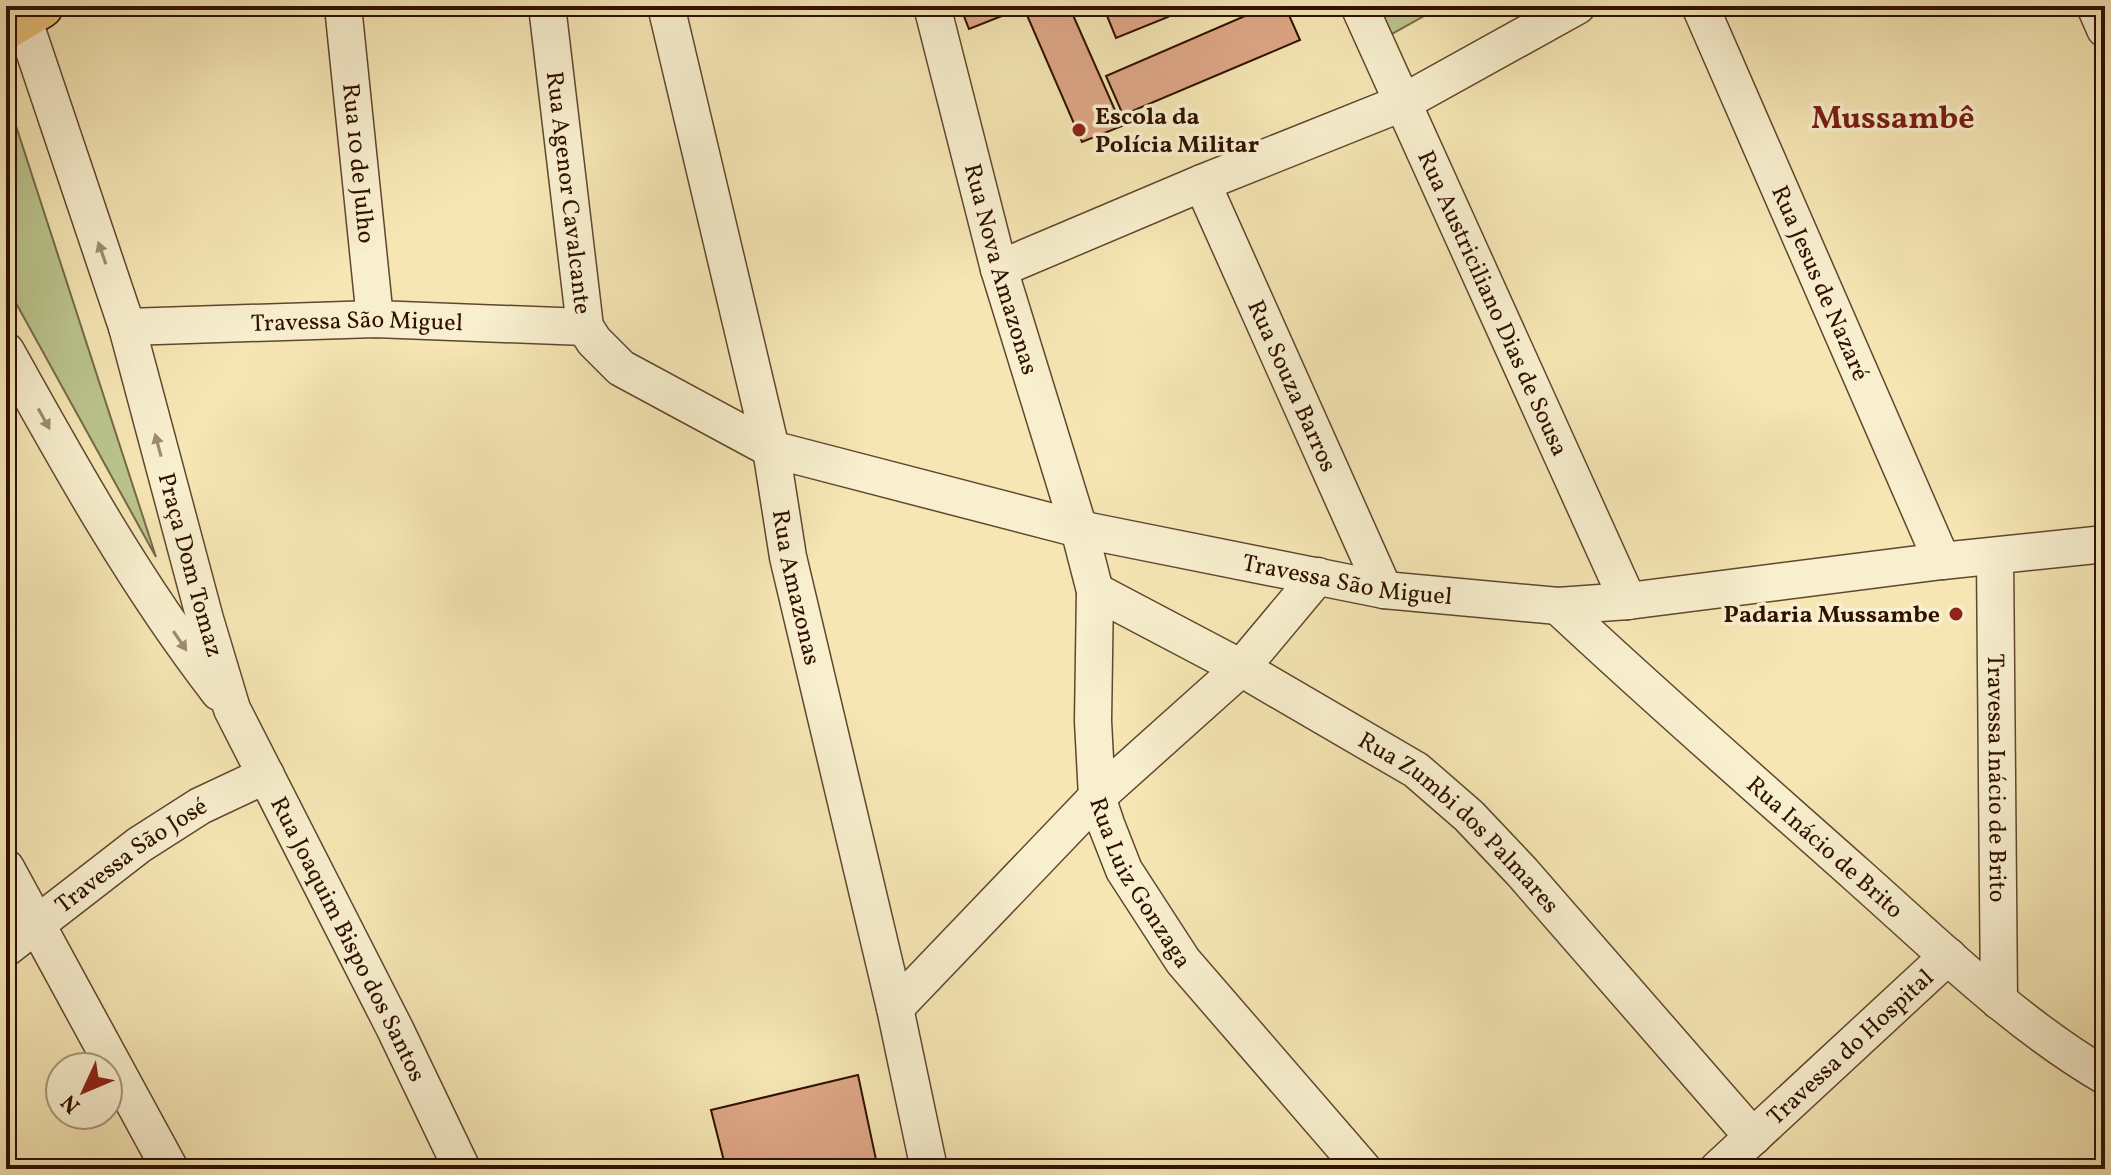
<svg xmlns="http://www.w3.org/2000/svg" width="2111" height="1175" font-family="Vollkorn,serif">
<rect width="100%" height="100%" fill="#f5e6b4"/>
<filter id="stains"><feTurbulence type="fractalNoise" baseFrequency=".0025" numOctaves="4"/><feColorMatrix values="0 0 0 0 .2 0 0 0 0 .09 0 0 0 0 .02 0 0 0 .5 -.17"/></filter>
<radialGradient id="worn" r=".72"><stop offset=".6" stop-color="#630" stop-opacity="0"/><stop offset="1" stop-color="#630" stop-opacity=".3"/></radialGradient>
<!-- green -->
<g fill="#bbc58e" stroke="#766a48" stroke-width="2">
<polygon points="1375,6 1442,6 1388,36"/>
<polygon points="6,95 156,557 6,285"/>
</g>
<!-- building -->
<g fill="#dea787" stroke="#301001" stroke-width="2">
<polygon points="960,6 1015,6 1017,10 969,29"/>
<polygon points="1023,6 1069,6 1122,126 1082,142"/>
<polygon points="1103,6 1164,6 1168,17 1116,38"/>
<polygon points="1268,6 1285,6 1300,40 1123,115 1106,76"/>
<polygon points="858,1075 878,1169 726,1169 711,1110"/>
</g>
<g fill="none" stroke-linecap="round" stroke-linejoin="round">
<!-- minor casing -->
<g stroke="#61462e" stroke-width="39">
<g id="minor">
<path id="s1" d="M343 6 375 319"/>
<path id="s2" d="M547 6 585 327 594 341 621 368 771 449 1079 529 1384 590 1558 606 1628 601 1942 561 2105 544"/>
<path id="s3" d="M666 6 771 449 788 557 895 1008 929 1169"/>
<path id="s4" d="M932 6 999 269 1079 529 1095 591 1093 721 1097 797 1106 824 1124 870 1183 961 1363 1169"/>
<path id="s5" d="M1359 6 1628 601"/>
<path id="s6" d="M1700 6 1942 561"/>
<polyline points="2095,6 2105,29"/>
<path id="s7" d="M23 18 127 327 205 619 232 709 395 1029 462 1169"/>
<path id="s8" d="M1202 183 1384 590"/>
<polyline points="999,269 1202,183 1402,103 1577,6"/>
<path id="s9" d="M127 327 375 319 585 327"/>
<path d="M6 351C71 468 136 585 219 692"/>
<path id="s10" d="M1995 556 1999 1001"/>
<path id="s11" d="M1095 591 1241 668 1416 770 1469 816 1522 872 1753 1137"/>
<path id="s12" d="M1558 606C1655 697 1756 785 1856 874 1935 944 2013 1022 2105 1076"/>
<polyline points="6,868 170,1169"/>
<path id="s13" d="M6 948 139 845 200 806 266 775"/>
<polyline points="895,1008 1097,797 1241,668 1318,576"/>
<path id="s14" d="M1718 1169 1948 956"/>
</g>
</g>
<!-- major casing -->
<g stroke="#301001" stroke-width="47">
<polyline id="major" points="6,27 41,6"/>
</g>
<!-- minor -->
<use href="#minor" stroke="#f8efce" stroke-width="36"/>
<!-- major -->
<use href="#major" stroke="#eac37a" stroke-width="44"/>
</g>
<!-- one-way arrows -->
<defs><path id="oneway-solid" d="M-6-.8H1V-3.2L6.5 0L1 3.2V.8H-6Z" transform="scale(2)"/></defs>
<g fill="#9e8b72">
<use href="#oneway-solid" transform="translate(102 253) rotate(-109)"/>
<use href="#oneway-solid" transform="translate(44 419) rotate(61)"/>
<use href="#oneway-solid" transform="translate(158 445) rotate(-105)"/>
<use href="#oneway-solid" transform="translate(180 641) rotate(56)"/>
</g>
<!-- markers -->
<g fill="#8f2418" stroke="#f8efce" stroke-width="3">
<circle cx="1079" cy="130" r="8"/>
<circle cx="1956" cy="614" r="8"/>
</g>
<g text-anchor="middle" stroke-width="7" stroke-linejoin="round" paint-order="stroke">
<!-- poi labels -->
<g font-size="24" font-weight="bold" fill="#301001" stroke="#f8efce" text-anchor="start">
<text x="1095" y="124">Escola da<tspan x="1095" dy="28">Polícia Militar</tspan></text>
<text x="1940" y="622" text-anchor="end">Padaria Mussambe</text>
</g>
<!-- street labels -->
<g font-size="24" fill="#301001" stroke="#f8efce">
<text dy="8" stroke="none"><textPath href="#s1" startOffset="158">Rua 10 de Julho</textPath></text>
<text dy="8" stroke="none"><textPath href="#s2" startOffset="188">Rua Agenor Cavalcante</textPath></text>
<text dy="8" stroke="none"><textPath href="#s4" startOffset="272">Rua Nova Amazonas</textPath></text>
<text dy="8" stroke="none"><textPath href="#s6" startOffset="302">Rua Jesus de Nazaré</textPath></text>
<text dy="8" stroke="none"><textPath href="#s5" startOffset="326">Rua Austriciliano Dias de Sousa</textPath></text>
<text dy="8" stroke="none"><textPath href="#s9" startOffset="230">Travessa São Miguel</textPath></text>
<text dy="8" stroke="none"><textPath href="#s8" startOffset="222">Rua Souza Barros</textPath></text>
<text dy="8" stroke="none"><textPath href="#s7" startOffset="572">Praça Dom Tomaz</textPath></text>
<text dy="8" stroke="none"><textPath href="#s2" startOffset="1140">Travessa São Miguel</textPath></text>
<text dy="8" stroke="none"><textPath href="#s3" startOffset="596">Rua Amazonas</textPath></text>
<text dy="8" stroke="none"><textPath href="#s10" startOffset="222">Travessa Inácio de Brito</textPath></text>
<text dy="8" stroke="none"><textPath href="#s11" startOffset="434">Rua Zumbi dos Palmares</textPath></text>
<text dy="8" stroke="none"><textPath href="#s12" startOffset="360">Rua Inácio de Brito</textPath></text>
<text dy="8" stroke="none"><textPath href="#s13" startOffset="156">Travessa São José</textPath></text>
<text dy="8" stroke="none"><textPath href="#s4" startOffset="910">Rua Luiz Gonzaga</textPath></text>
<text dy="8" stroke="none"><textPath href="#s7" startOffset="980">Rua Joaquim Bispo dos Santos</textPath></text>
<text dy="8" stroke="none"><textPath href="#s14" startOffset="180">Travessa do Hospital</textPath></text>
</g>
<!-- district labels -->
<g font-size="32" font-weight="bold" fill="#7a1f14" stroke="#f8efce">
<text x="1893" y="128">Mussambê</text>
</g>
</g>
<!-- margin -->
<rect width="2111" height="1175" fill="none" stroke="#f5e6b4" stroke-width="32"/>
<rect x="8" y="8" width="2095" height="1159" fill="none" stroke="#301001" stroke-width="4"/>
<rect x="16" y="16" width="2079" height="1143" fill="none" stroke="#301001" stroke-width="2"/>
<!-- north arrow -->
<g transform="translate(84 1091) rotate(226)"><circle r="38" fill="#f8efce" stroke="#a8967c" stroke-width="2"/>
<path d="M0-6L14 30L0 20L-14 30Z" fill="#8f2418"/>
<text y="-12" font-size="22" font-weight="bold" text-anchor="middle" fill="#301001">N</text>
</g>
<rect width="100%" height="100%" filter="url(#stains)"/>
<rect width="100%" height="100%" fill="url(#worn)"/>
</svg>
